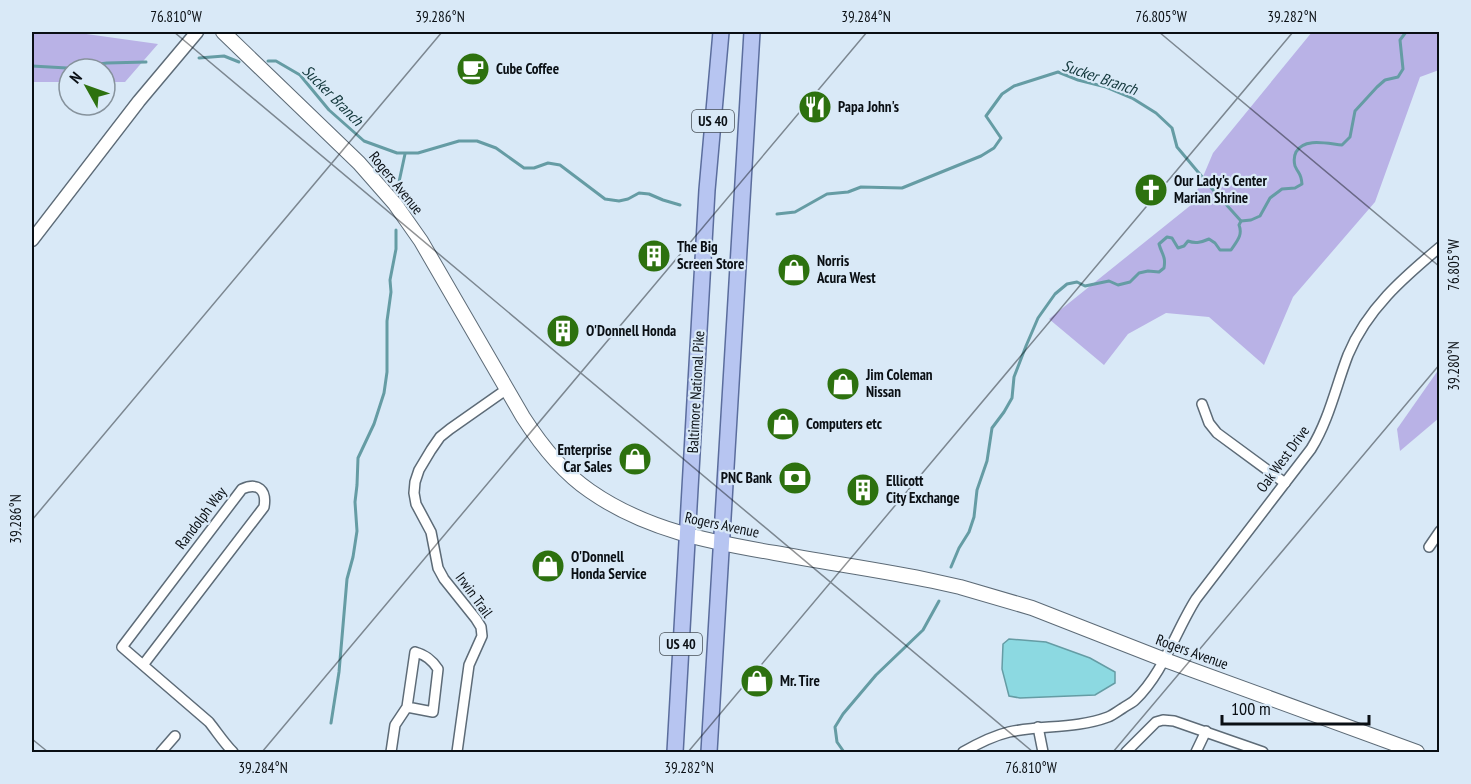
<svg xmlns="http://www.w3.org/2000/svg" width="1471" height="784" font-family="'PT Sans Narrow',sans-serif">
<rect width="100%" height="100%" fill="#d9e9f7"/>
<!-- green -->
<g fill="#b9b2e6">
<polygon points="32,32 72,32 158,44 125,82 105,82 105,69 69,69 69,82 32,82"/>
<polygon points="1312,32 1439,32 1439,70 1420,77 1375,202 1293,297 1264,365 1209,317 1166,313 1128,334 1104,365 1049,319 1191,205 1213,153"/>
<polygon points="1439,369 1439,418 1400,451 1397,429"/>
</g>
<!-- water -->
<polygon fill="#8cd9e1" stroke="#659ca4" stroke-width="1.5" points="1009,639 1046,642 1090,658 1115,672 1115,683 1095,695 1020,698 1009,696 1002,669 1003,644"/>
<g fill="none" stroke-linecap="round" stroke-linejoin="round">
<!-- stream -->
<g stroke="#659ca4" stroke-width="3">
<polyline points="199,58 224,56 239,62"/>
<polyline points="268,61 276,61 300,75 329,110 364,141 397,153 418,153 459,141 477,141 496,148 524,168 534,168 548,163 560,165 605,199 619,201 628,199 639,193 649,194 663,200 680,205"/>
<polyline points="32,66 67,68 107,63 146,62"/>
<polyline points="399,182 405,154"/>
<path d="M777 214 795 212 827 194 848 192 861 187 902 188 981 156 994 148 1001 138 986 116 1002 94 1014 86 1058 72 1078 80 1106 87 1132 98 1156 113 1172 128 1177 147 1214 191 1241 221 1251 220 1260 216 1270 198 1282 189 1295 188 1302 184C1301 172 1299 175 1295 166 1294 162 1294 156 1296 152 1304 137 1329 144 1342 145L1350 137 1355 111 1377 87 1385 80 1398 77 1403 69 1400 40 1406 32"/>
<path d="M951 567 959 548 969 532 974 517 977 490 987 461 992 428 1004 412 1012 398 1014 377 1026 346 1038 318 1055 294 1067 284 1077 282 1085 286 1109 281 1118 285 1130 282 1139 273 1148 271 1159 272 1164 268C1166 256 1162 255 1159 244L1167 237 1172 238 1178 248 1184 246 1188 241C1196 244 1202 242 1209 239L1215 243 1220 250H1231C1237 241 1243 235 1239 225L1241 221"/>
<polyline points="331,723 339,672 347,579 353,557 357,531 355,502 357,485 358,458 374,424 384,393 387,372 387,321 391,292 390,280 396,249 396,230"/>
<polyline points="844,752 837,742 835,727 843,714 876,675 923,630 939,601"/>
</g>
<!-- minor casing -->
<g stroke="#5d6b77" stroke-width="12">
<g id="minor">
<polyline points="1202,404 1209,423 1217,433 1285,483"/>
<polyline points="1429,547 1440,531"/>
<path d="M143 665 264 507C267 490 258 482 242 489L122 647 209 722C217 732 224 743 233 752"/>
<polyline points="1038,727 1043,752"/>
<polyline points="161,752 175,736"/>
<path d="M391 752 395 725 407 707 415 652C426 655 432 660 438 669L433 712 407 707"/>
<polyline points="457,752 469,665 482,636 481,627 476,619 444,579 438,568 431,532 416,504 414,493 415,482 419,470 431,450 440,437 450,429 507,389"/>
<path d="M963 752C977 744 992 736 1009 732 1041 725 1076 729 1108 717 1113 715 1118 711 1123 708 1127 705 1132 703 1135 700 1164 672 1175 632 1196 599L1311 449C1329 420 1336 386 1348 355 1367 309 1403 278 1440 247"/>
<polyline points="1126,752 1156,722 1163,720 1174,721 1263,752"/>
<polyline points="1196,752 1206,731"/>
</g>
</g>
<!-- tertiary casing -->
<g stroke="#5d6b77" stroke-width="15">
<polyline id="tertiary" points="32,240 139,101 197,32"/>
</g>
<!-- secondary casing -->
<g stroke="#5d6b77" stroke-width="16">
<path id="secondary" d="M223 32 359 163 395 204 421 241 523 417C541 445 562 472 590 491 646 530 710 542 775 553 828 563 881 570 933 581L960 587 1032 608 1165 660 1417 752"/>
</g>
<!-- primary casing -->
<g stroke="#5b6d9d" stroke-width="18">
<g id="primary">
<polyline points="675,752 707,190 721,32"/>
<polyline points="709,752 752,32"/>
</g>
</g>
<!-- minor -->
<use href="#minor" stroke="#fff" stroke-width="9"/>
<!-- tertiary -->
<use href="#tertiary" stroke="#fff" stroke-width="12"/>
<!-- secondary -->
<use href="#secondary" stroke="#fff" stroke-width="14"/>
<!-- primary -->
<use href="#primary" stroke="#b7c5f1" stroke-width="15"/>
</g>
<!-- ticks -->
<path fill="none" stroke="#0a0f14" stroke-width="1.5" stroke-opacity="0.45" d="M174 32 1033 752M1159 32 1440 267M32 520 442 32M32 739 48 752M262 752 867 32M688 752 1293 32M1113 752 1440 364"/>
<!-- icons -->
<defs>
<g id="cafe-disc" transform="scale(1.725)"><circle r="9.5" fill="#2d710f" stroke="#d9e9f7"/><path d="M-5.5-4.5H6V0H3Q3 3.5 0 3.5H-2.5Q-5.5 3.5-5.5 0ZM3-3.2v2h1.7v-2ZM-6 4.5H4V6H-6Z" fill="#fff"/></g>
<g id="restaurant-disc" transform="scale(1.725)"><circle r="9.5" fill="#2d710f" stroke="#d9e9f7"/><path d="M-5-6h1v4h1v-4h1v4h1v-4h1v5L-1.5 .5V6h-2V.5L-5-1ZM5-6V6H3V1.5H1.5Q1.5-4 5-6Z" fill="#fff"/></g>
<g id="church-disc" transform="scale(1.725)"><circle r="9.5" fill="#2d710f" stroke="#d9e9f7"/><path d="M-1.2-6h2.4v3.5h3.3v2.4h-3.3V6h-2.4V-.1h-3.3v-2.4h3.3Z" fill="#fff"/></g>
<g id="building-disc" transform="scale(1.725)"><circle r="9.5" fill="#2d710f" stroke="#d9e9f7"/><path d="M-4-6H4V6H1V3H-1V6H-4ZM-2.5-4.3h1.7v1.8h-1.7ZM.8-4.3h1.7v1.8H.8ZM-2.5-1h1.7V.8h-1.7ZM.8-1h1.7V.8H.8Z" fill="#fff"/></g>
<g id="shop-disc" transform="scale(1.725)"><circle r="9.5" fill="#2d710f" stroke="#d9e9f7"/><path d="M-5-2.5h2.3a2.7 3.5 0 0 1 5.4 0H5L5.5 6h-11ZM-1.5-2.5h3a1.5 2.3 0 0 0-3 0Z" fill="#fff"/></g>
<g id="bank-disc" transform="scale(1.725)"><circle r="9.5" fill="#2d710f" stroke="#d9e9f7"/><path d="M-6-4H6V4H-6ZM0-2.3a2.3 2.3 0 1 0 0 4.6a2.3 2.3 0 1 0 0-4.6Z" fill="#fff"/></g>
</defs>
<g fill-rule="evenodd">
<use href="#cafe-disc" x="473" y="69"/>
<use href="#restaurant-disc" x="815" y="107"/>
<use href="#church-disc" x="1151" y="190"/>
<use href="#building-disc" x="654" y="256"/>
<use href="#shop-disc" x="794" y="270"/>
<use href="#building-disc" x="563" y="331"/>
<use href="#shop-disc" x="843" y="384"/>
<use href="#shop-disc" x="783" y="424"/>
<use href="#shop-disc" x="635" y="459"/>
<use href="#bank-disc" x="795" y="478"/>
<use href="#building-disc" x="863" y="490"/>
<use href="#shop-disc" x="548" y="566"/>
<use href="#shop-disc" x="757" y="681"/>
</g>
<g text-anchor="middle" stroke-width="4.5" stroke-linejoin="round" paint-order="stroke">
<!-- shield labels -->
<g fill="#d9e9f7" stroke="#485058" stroke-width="1.5">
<rect x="692" y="110" width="42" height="22" rx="4.5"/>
<rect x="660" y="633" width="42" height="22" rx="4.5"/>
</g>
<g font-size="14" font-weight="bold" fill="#0a0f14">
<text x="713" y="126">US 40</text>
<text x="681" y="649">US 40</text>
</g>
<!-- poi labels -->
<g font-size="15" font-weight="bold" fill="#0a0f14" stroke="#d9e9f7" text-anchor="start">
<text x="496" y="74">Cube Coffee</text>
<text x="838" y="112">Papa John's</text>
<text x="1174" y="186">Our Lady's Center<tspan x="1174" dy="17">Marian Shrine</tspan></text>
<text x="677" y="252">The Big<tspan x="677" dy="17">Screen Store</tspan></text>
<text x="817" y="266">Norris<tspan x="817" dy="17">Acura West</tspan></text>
<text x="586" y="336">O'Donnell Honda</text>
<text x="866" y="380">Jim Coleman<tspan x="866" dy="17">Nissan</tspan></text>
<text x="806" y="429">Computers etc</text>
<text x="612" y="455" text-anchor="end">Enterprise<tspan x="612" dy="17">Car Sales</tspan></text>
<text x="772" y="483" text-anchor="end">PNC Bank</text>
<text x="886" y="486">Ellicott<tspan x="886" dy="17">City Exchange</tspan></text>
<text x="571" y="562">O'Donnell<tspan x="571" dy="17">Honda Service</tspan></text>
<text x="780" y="686">Mr. Tire</text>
</g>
<!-- street labels -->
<g font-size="15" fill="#0a0f14" stroke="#d9e9f7">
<text transform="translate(396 183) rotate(51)" y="5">Rogers Avenue</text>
<text transform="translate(696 392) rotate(-87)" y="5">Baltimore National Pike</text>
<text transform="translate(1283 459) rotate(-54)" y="5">Oak West Drive</text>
<text transform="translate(201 518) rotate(-53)" y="5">Randolph Way</text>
<text transform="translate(722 525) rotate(12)" y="5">Rogers Avenue</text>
<text transform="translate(474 595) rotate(54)" y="5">Irwin Trail</text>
<text transform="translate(1192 652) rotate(20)" y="5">Rogers Avenue</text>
</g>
<!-- water labels -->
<g font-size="16" font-style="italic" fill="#13383c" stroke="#d9e9f7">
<text transform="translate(1100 77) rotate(19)" y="6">Sucker Branch</text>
<text transform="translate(333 95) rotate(45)" y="6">Sucker Branch</text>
</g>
</g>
<!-- border -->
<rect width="1471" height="784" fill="none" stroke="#d9e9f7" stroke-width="66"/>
<!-- north arrow -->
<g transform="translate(87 87) rotate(310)"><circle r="28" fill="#d9e9f7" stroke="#86929c" stroke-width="1.5"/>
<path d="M0-4.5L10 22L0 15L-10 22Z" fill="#2d710f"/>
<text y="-9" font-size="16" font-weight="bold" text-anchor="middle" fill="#0a0f14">N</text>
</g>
<!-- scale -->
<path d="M1222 715v9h147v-9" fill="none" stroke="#0a0f14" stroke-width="3"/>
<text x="1231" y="715" font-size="18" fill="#0a0f14" stroke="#d9e9f7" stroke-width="4.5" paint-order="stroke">100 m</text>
<rect x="33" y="33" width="1405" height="718" fill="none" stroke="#0a0f14" stroke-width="2"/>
<g font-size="15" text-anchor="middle" fill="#0a0f14">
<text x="176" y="22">76.810°W</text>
<text x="440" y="22">39.286°N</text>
<text x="866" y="22">39.284°N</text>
<text x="1161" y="22">76.805°W</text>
<text x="1292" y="22">39.282°N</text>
<text transform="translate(1454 265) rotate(-90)" y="5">76.805°W</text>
<text transform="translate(1454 366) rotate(-90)" y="5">39.280°N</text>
<text transform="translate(16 519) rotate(-90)" y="5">39.286°N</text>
<text x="263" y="773">39.284°N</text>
<text x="689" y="773">39.282°N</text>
<text x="1031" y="773">76.810°W</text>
</g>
</svg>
